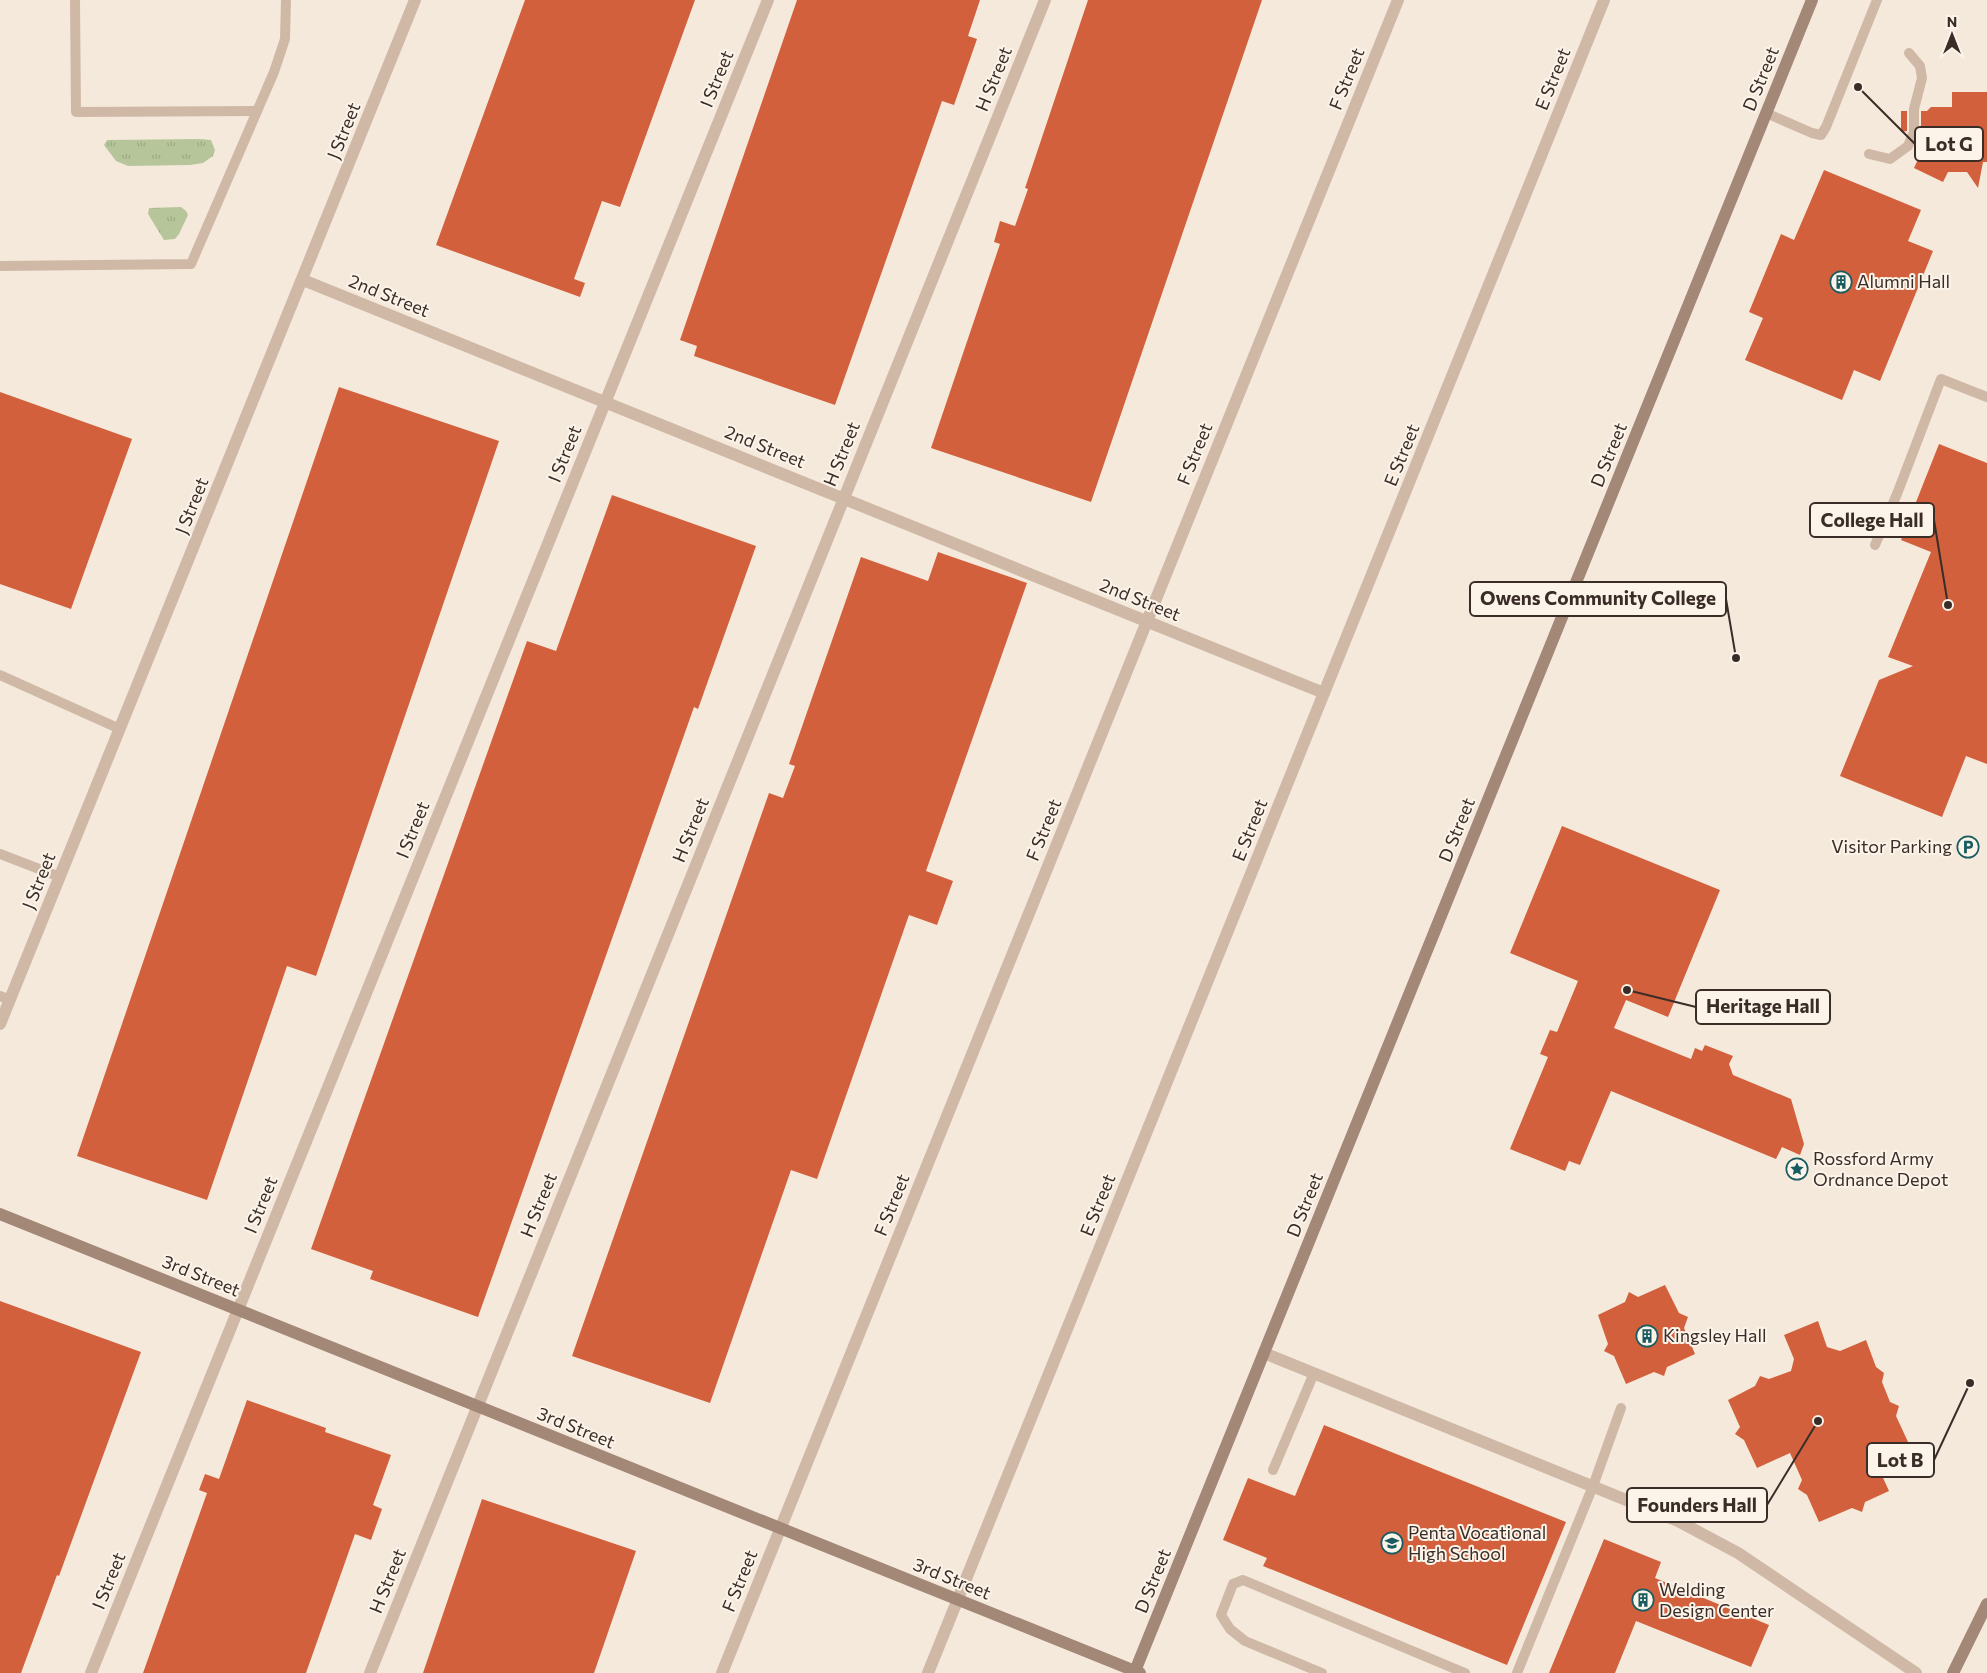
<svg xmlns="http://www.w3.org/2000/svg" width="1987" height="1673" font-family="Commissioner,sans-serif">
<defs>
<pattern id="grass-tufts" width="24" height="20" patternUnits="userSpaceOnUse" patternTransform="scale(1.25)"><rect width="24" height="20" fill="#b7c69a"/><path d="M3 7l-1-3M5 7V3M7 7l1-3M15 17l-1-3M17 17v-4M19 17l1-3" fill="none" stroke="#9eaa85"/></pattern>
</defs>
<rect width="100%" height="100%" fill="#f5e9dc"/>
<!-- grass -->
<g fill="url(#grass-tufts)">
<polygon points="200,139 211,140 215,150 213,156 203,163 190,165 128,166 116,161 104,145 107,140"/>
<polygon points="181,207 186,211 188,215 179,234 175,239 164,240 148,214 149,208"/>
</g>
<!-- building -->
<g fill="#d3603c">
<polygon points="525,0 695,0 620,207 602,201 574,279 585,283 580,297 436,245"/>
<polygon points="797,0 980,0 968,36 977,39 954,105 942,101 835,405 694,356 697,346 680,340"/>
<polygon points="1088,0 1262,0 1091,502 931,448 1000,244 994,242 1000,221 1015,226 1028,189 1025,188"/>
<polygon points="1952,92 1987,92 1987,162 1983,162 1978,188 1967,172 1948,172 1943,182 1914,168 1931,131 1921,131 1921,111 1927,111 1931,107 1952,107"/>
<polygon points="1901,111 1907,111 1907,131 1901,132"/>
<polygon points="1824,170 1921,210 1908,241 1933,251 1880,381 1854,370 1842,400 1745,360 1763,318 1749,312 1781,234 1794,240"/>
<polygon points="339,387 499,441 316,976 287,966 207,1200 77,1156"/>
<polygon points="0,392 132,439 71,609 0,584"/>
<polygon points="1939,444 1987,463 1987,764 1966,756 1942,817 1840,776 1879,680 1913,666 1888,657 1931,552 1901,540"/>
<polygon points="612,495 756,546 698,709 694,707 478,1317 370,1279 373,1271 311,1249 527,641 556,651"/>
<polygon points="938,552 1027,583 926,871 953,881 937,925 909,915 817,1179 791,1170 710,1403 572,1356 769,793 783,798 795,766 789,764 861,557 928,581"/>
<polygon points="1562,826 1720,890 1668,1017 1626,1000 1614,1028 1691,1059 1695,1048 1702,1051 1705,1045 1733,1056 1729,1064 1733,1075 1791,1099 1804,1144 1800,1155 1782,1147 1776,1159 1611,1091 1580,1165 1569,1161 1565,1171 1510,1149 1548,1057 1540,1054 1550,1030 1557,1032 1578,981 1510,953"/>
<polygon points="1665,1285 1679,1313 1688,1317 1684,1328 1695,1354 1667,1367 1664,1376 1654,1372 1626,1384 1614,1356 1604,1351 1608,1344 1598,1315 1625,1302 1629,1292 1638,1297"/>
<polygon points="0,1301 141,1352 59,1576 57,1575 21,1673 0,1673"/>
<polygon points="1818,1321 1827,1347 1840,1351 1866,1340 1876,1367 1884,1373 1882,1382 1890,1402 1899,1406 1896,1416 1909,1444 1874,1458 1889,1491 1865,1502 1862,1512 1852,1508 1819,1522 1807,1495 1798,1489 1802,1480 1790,1453 1757,1468 1744,1440 1735,1434 1740,1427 1728,1400 1755,1386 1760,1376 1769,1379 1791,1371 1794,1359 1784,1335"/>
<polygon points="247,1400 326,1428 325,1432 391,1455 373,1505 382,1509 371,1540 355,1534 306,1673 143,1673 207,1493 199,1490 205,1474 219,1479"/>
<polygon points="1324,1425 1566,1522 1507,1665 1263,1566 1267,1558 1223,1540 1248,1478 1295,1496"/>
<polygon points="482,1499 636,1551 594,1673 423,1673"/>
<polygon points="1604,1539 1661,1562 1655,1578 1769,1625 1751,1667 1636,1621 1615,1673 1549,1673"/>
</g>
<g fill="none" stroke-linecap="round" stroke-linejoin="round">
<!-- lane -->
<g stroke="#cfb9a6" stroke-width="10">
<polyline points="75,0 76,112 257,111"/>
<polyline points="1766,113 1812,133 1821,135 1826,127 1877,0"/>
<polyline points="1869,154 1890,159 1908,146 1914,132 1914,109 1922,78 1920,66 1909,53"/>
<polyline points="0,266 191,264 274,72 285,39 286,0"/>
<polyline points="1875,545 1897,494 1941,379 1987,397"/>
<polyline points="0,675 120,729"/>
<polyline points="0,854 60,877"/>
<polyline points="0,996 10,1000"/>
<polyline points="1273,1470 1314,1373"/>
<polyline points="1322,1673 1245,1641 1230,1629 1221,1615 1233,1584 1243,1580 1465,1673"/>
<polyline points="1517,1673 1593,1486 1621,1408"/>
</g>
<!-- street -->
<g stroke="#cfb9a6" stroke-width="12">
<polyline points="303,280 1324,693"/>
<polyline points="0,1024 415,0"/>
<polyline points="1264,1353 1678,1521 1738,1553 1916,1673"/>
<polyline points="91,1673 768,0"/>
<polyline points="370,1673 1045,0"/>
<polyline points="722,1673 1398,0"/>
<polyline points="928,1673 1604,0"/>
</g>
<!-- secondary -->
<g stroke="#a38777" stroke-width="12">
<polyline points="0,1214 1140,1673"/>
<polyline points="1135,1671 1812,0"/>
<polyline points="1953,1673 1987,1604"/>
</g>
</g>
<!-- icons -->
<defs>
<g id="building-ring" transform="scale(1.125)"><circle r="9.5" fill="#fcf3e9" stroke="#185c61" stroke-width="1.5"/><path d="M-4-6H4V6H1V3H-1V6H-4ZM-2.5-4.3h1.7v1.8h-1.7ZM.8-4.3h1.7v1.8H.8ZM-2.5-1h1.7V.8h-1.7ZM.8-1h1.7V.8H.8Z" fill="#185c61"/></g>
<g id="parking-ring" transform="scale(1.125)"><circle r="9.5" fill="#fcf3e9" stroke="#185c61" stroke-width="1.5"/><path d="M-3.5-5.5H1a3.5 3.5 0 0 1 0 7H-1V5.5H-3.5ZM-1-3.4V-.6H.8a1.4 1.4 0 0 0 0-2.8Z" fill="#185c61"/></g>
<g id="sight-ring" transform="scale(1.125)"><circle r="9.5" fill="#fcf3e9" stroke="#185c61" stroke-width="1.5"/><path d="M0-6L1.8-2.2L6-1.7L2.9 1.2L3.7 5.4L0 3.3L-3.7 5.4L-2.9 1.2L-6-1.7L-1.8-2.2Z" fill="#185c61"/></g>
<g id="school-ring" transform="scale(1.125)"><circle r="9.5" fill="#fcf3e9" stroke="#185c61" stroke-width="1.5"/><path d="M0-5L7-2L0 1L-7-2ZM-4 1L0 2.5L4 1V4Q0 6-4 4Z" fill="#185c61"/></g>
</defs>
<g fill-rule="evenodd">
<use href="#building-ring" x="1841" y="282"/>
<use href="#parking-ring" x="1968" y="847"/>
<use href="#sight-ring" x="1797" y="1169"/>
<use href="#building-ring" x="1647" y="1336"/>
<use href="#school-ring" x="1392" y="1543"/>
<use href="#building-ring" x="1643" y="1600"/>
</g>
<g text-anchor="middle" stroke-width="4" stroke-linejoin="round" paint-order="stroke">
<!-- street labels -->
<g font-size="18" fill="#3a2d28" stroke="#fcf3e9">
<text transform="translate(717 79) rotate(-68)" y="6">I Street</text>
<text transform="translate(994 79) rotate(-68)" y="6">H Street</text>
<text transform="translate(1347 79) rotate(-68)" y="6">F Street</text>
<text transform="translate(1553 79) rotate(-68)" y="6">E Street</text>
<text transform="translate(1761 79) rotate(-68)" y="6">D Street</text>
<text transform="translate(344 131) rotate(-68)" y="6">J Street</text>
<text transform="translate(389 296) rotate(22)" y="6">2nd Street</text>
<text transform="translate(765 447) rotate(22)" y="6">2nd Street</text>
<text transform="translate(565 454) rotate(-68)" y="6">I Street</text>
<text transform="translate(842 454) rotate(-68)" y="6">H Street</text>
<text transform="translate(1195 454) rotate(-68)" y="6">F Street</text>
<text transform="translate(1402 455) rotate(-68)" y="6">E Street</text>
<text transform="translate(1609 455) rotate(-68)" y="6">D Street</text>
<text transform="translate(192 506) rotate(-68)" y="6">J Street</text>
<text transform="translate(1140 600) rotate(22)" y="6">2nd Street</text>
<text transform="translate(413 830) rotate(-68)" y="6">I Street</text>
<text transform="translate(691 830) rotate(-68)" y="6">H Street</text>
<text transform="translate(1044 830) rotate(-68)" y="6">F Street</text>
<text transform="translate(1250 830) rotate(-68)" y="6">E Street</text>
<text transform="translate(1457 830) rotate(-68)" y="6">D Street</text>
<text transform="translate(39 881) rotate(-68)" y="6">J Street</text>
<text transform="translate(261 1205) rotate(-68)" y="6">I Street</text>
<text transform="translate(539 1205) rotate(-68)" y="6">H Street</text>
<text transform="translate(892 1205) rotate(-68)" y="6">F Street</text>
<text transform="translate(1098 1205) rotate(-68)" y="6">E Street</text>
<text transform="translate(1305 1205) rotate(-68)" y="6">D Street</text>
<text transform="translate(201 1276) rotate(22)" y="6">3rd Street</text>
<text transform="translate(576 1428) rotate(22)" y="6">3rd Street</text>
<text transform="translate(952 1579) rotate(22)" y="6">3rd Street</text>
<text transform="translate(109 1581) rotate(-68)" y="6">I Street</text>
<text transform="translate(388 1581) rotate(-68)" y="6">H Street</text>
<text transform="translate(740 1581) rotate(-68)" y="6">F Street</text>
<text transform="translate(1153 1581) rotate(-68)" y="6">D Street</text>
</g>
<!-- poi labels -->
<g font-size="18" fill="#3a2d28" stroke="#fcf3e9" text-anchor="start">
<text x="1857" y="288">Alumni Hall</text>
<text x="1952" y="853" text-anchor="end">Visitor Parking</text>
<text x="1813" y="1165">Rossford Army<tspan x="1813" dy="21">Ordnance Depot</tspan></text>
<text x="1663" y="1342">Kingsley Hall</text>
<text x="1408" y="1539">Penta Vocational<tspan x="1408" dy="21">High School</tspan></text>
<text x="1659" y="1596">Welding<tspan x="1659" dy="21">Design Center</tspan></text>
</g>
</g>
<!-- callouts -->
<path fill="none" stroke="#3a2d28" stroke-width="2" d="M1858 87L1915 144M1948 605L1934 520M1736 658L1726 599M1627 990L1696 1007M1970 1383L1934 1460M1818 1421L1767 1505"/>
<g fill="#3a2d28" stroke="#fcf3e9" stroke-width="2">
<circle cx="1858" cy="87" r="5"/>
<circle cx="1948" cy="605" r="5"/>
<circle cx="1736" cy="658" r="5"/>
<circle cx="1627" cy="990" r="5"/>
<circle cx="1970" cy="1383" r="5"/>
<circle cx="1818" cy="1421" r="5"/>
</g>
<g fill="#fcf3e9" stroke="#3a2d28" stroke-width="2">
<rect x="1915" y="127" width="68" height="34" rx="5"/>
<rect x="1810" y="503" width="124" height="34" rx="5"/>
<rect x="1470" y="582" width="256" height="34" rx="5"/>
<rect x="1696" y="990" width="134" height="34" rx="5"/>
<rect x="1867" y="1443" width="67" height="34" rx="5"/>
<rect x="1627" y="1488" width="140" height="34" rx="5"/>
</g>
<g font-size="19" text-anchor="middle" font-weight="bold" fill="#3a2d28">
<text x="1949" y="151">Lot G</text>
<text x="1872" y="527">College Hall</text>
<text x="1598" y="605">Owens Community College</text>
<text x="1763" y="1013">Heritage Hall</text>
<text x="1900" y="1467">Lot B</text>
<text x="1697" y="1512">Founders Hall</text>
</g>
<!-- north arrow -->
<g transform="translate(1952 35)" stroke="#fcf3e9" stroke-width="4" paint-order="stroke">
<path d="M0-4L9 19L0 12L-9 19Z" fill="#3a2d28"/>
<text y="-8" font-size="14" font-weight="bold" text-anchor="middle" fill="#3a2d28">N</text>
</g>
</svg>
